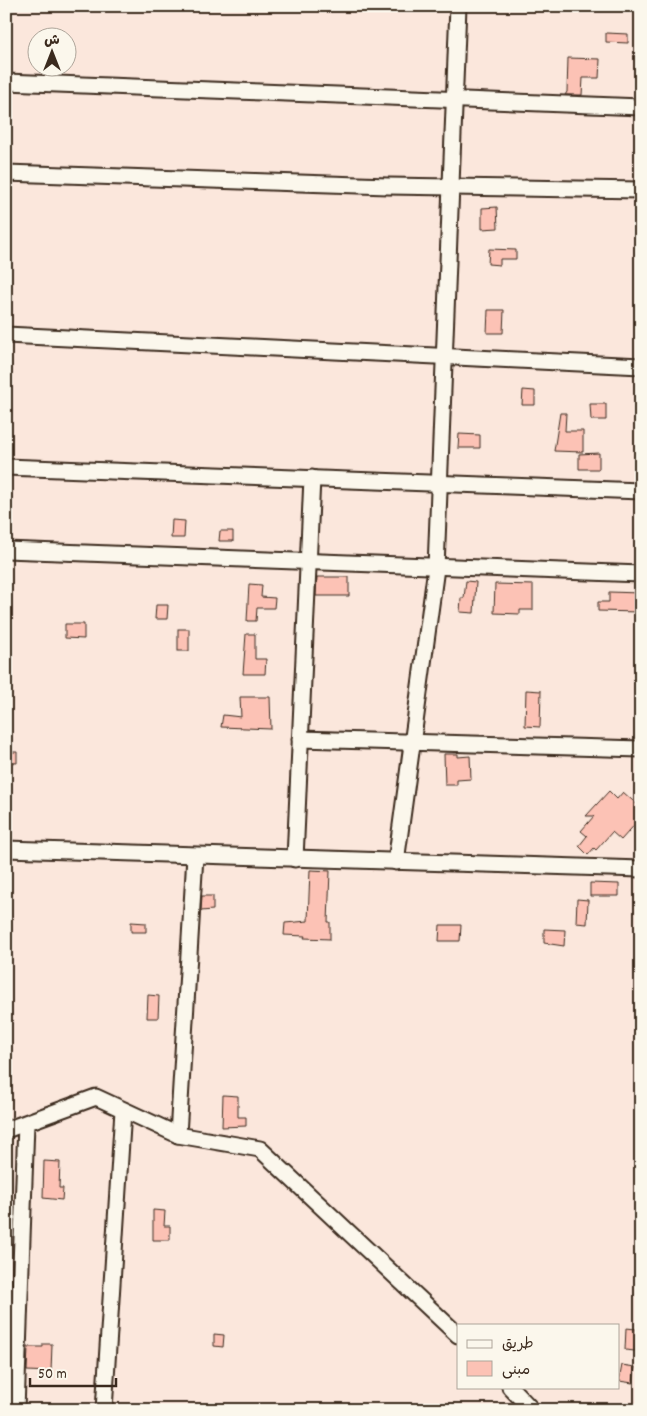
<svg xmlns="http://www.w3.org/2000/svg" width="647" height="1416" font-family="Dekko,'Playpen Sans Arabic',sans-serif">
<rect width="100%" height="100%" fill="#fbe7dc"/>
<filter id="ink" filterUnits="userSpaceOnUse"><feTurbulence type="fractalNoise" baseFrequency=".02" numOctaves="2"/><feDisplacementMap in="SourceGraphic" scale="10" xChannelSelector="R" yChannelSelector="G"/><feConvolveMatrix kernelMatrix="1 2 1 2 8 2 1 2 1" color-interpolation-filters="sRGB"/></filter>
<g filter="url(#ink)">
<!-- building -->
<g fill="#fcc2b5" stroke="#3b2a1e">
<polygon points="606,33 628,34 628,43 606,42"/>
<polygon points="568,58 600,59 599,78 583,78 582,95 565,95 567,92"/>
<polygon points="497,207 498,228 482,229 482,208"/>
<polygon points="489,249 516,250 516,259 500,259 500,265 488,264"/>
<polygon points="488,310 504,310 503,333 487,333"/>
<polygon points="523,390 535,391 535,405 522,405"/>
<polygon points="590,404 606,404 606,420 591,420"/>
<polygon points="560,413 566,413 565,431 583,431 583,452 554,451"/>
<polygon points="459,434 480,435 480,448 458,448"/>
<polygon points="599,453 599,469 579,469 579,454"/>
<polygon points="172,520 185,521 184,538 171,538"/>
<polygon points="220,531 233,531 233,541 219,541"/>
<polygon points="317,577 349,577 349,596 316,596"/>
<polygon points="466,581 476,582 474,613 460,612 461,598 464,598"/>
<polygon points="249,584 262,585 261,597 275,598 274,608 257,608 256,621 247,621"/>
<polygon points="495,584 533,585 533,610 520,610 520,614 494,613"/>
<polygon points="609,592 640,593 639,612 598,611 598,602 609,602"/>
<polygon points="156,605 168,605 167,619 155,619"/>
<polygon points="65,624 84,624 84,639 65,638"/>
<rect x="178" y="629" width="11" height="22"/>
<polygon points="246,634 255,634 255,659 266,659 265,674 243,674"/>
<polygon points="526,690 541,691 540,727 525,726"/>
<polygon points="240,697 270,697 271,729 221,727 223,715 241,717"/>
<polygon points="6,752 17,752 17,763 6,762"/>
<polygon points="444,754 458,754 458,757 470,756 471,779 457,780 457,785 445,785"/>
<polygon points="609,791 617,799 623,792 641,808 641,812 635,818 638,821 621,840 612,832 596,850 594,848 588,855 579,846 587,836 581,831 594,816 586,816"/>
<polygon points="310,870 330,871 328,922 330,922 330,939 304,938 305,936 284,935 285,923 308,921"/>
<polygon points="590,883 619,884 619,896 590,896"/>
<polygon points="202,896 213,896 213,910 201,911"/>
<polygon points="577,899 588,900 587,924 576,923"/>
<polygon points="131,922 146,923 146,932 131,932"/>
<polygon points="440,925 461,925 460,941 439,941"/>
<polygon points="544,929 565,930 564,946 544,943"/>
<polygon points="148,995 159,996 158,1018 147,1018"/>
<polygon points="223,1095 238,1096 238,1117 246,1117 246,1126 222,1127"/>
<polygon points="44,1161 60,1162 59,1188 63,1188 62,1200 43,1198"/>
<polygon points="153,1210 165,1211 164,1226 170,1226 170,1240 153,1240"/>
<polygon points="626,1328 636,1329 635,1351 625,1350"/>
<polygon points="214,1334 224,1335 223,1347 214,1346"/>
<polygon points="43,1344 52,1344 51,1372 27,1371 28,1347 43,1347"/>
<polygon points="622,1365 635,1367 633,1383 619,1381"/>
</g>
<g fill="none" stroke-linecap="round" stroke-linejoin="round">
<!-- minor casing -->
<g stroke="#3b2a1e" stroke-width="19">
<g id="minor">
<polyline points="6,82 641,107"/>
<polyline points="6,173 388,186 641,190"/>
<polyline points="6,335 641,366"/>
<polyline points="6,467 641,491"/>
<polyline points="6,550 641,574"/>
<polyline points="300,739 641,749"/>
<polyline points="6,849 641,869"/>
<polyline points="295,859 312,478"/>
<polyline points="396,862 436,568 458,6"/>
<polyline points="6,1130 96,1097 178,1135 260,1149 458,1335"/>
<polyline points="178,1135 195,856"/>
<polyline points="510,1387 532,1410"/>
<polyline points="16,1410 26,1123"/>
<polyline points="104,1410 123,1110"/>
</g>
</g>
<!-- minor -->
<use href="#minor" stroke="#fbf7ec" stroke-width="15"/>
</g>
</g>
<!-- margin -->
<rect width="647" height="1416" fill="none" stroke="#fbf7ec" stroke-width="25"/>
<rect x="12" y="12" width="622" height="1391" fill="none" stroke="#3b2a1e" stroke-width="2" filter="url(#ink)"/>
<!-- legend -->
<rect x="457" y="1324" width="162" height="65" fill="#fbf7ec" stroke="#aea59a"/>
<rect x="467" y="1340" width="25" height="8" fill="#fbf7ec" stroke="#aea59a"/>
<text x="502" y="1348" font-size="15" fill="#3b2a1e">طريق</text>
<rect x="467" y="1361" width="25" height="15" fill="#fcc2b5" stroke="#aea59a"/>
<text x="502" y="1374" font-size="15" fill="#3b2a1e">مبنى</text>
<!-- north arrow -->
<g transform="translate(52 52)"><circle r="24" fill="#fbf7ec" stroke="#aea59a"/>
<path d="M0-4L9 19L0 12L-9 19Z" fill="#3b2a1e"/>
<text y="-8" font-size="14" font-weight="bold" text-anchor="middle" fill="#3b2a1e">ش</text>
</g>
<!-- scale -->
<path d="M30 1378v8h86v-8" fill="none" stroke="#3b2a1e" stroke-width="2.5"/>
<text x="38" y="1378" font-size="15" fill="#3b2a1e" stroke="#fbf7ec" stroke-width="4" paint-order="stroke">50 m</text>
</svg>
